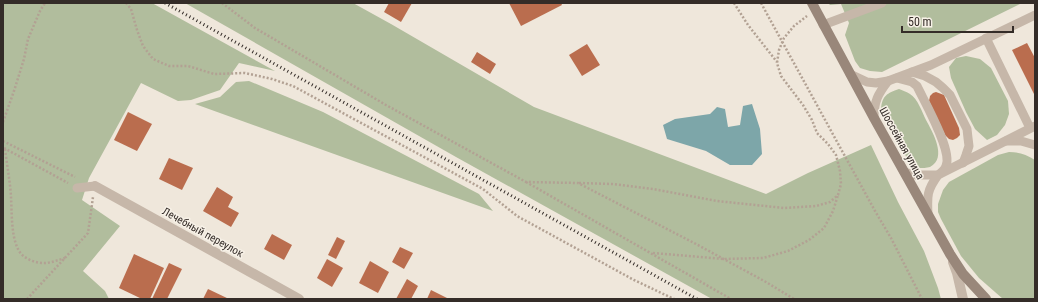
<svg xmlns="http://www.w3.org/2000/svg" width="1038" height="302" font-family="'Roboto Condensed',sans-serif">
<rect width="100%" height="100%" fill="#efe7db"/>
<!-- green -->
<g fill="#b1bd9d">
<polygon points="3,3 152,3 275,71 239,63 220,90 191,100 178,101 141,83 89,178 82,200 120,226 83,271 105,291 109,299 3,299"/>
<polygon points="185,3 353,3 391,24 534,107 766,194 808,173 871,145 898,202 924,251 938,288 941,299 712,299 456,157"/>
<polygon points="828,3 1022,3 882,72 870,71 860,68 855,61 845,35 849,23 841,4 830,5"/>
<polygon points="966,56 980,59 991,68 1008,101 1009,114 1005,125 997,135 987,140 975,129 966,112 951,78 949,67 956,58"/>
<polygon points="249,81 323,112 479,194 493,211 195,104 220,97 236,82"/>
<path d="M899 89C902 90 907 92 910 94 918 99 922 112 926 120 932 131 948 158 930 167 927 168 922 168 918 168L909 162 881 109C882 96 887 93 899 89Z"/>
<path d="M1009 152C1019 152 1026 154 1035 160V299H1003L979 278 961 256 941 219 938 212V204L943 190 949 182 998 155Z"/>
</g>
<!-- water -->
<polygon fill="#7da6a9" points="752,104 760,129 762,154 752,165 730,165 706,151 667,139 663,125 675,119 710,114 717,107 725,109 728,127 740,125 743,106"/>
<!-- building -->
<g fill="#ba6d4e">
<polygon points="389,3 412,3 401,22 384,12"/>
<polygon points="509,3 561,3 562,5 521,26"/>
<polygon points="1027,43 1035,58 1035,96 1012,50"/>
<polygon points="587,44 600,65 582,76 569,55"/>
<polygon points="477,52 496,64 490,74 471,62"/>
<polygon points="936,92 944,95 959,128 960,135 957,138 953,140 949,139 945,135 929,101 930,96 933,93"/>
<polygon points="128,112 152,124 137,151 114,140"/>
<polygon points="169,158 193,168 182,190 159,179"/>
<polygon points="217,187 233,197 228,207 239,213 231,227 203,211"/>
<polygon points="272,234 292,245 284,260 264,249"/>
<polygon points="337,237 345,241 336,259 328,255"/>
<polygon points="400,247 413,253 404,269 392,262"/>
<polygon points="134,254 164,268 150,299 142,299 119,288"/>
<polygon points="327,259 343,268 332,287 317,278"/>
<polygon points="370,261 389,272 378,293 359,283"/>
<polygon points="169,263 182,269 167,299 152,299"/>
<polygon points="407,279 418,286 411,299 396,299"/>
<polygon points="208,289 229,299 203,299"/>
<polygon points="431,290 449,299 427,299"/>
</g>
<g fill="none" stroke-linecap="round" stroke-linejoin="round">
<!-- path -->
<g stroke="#b2a193" stroke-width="2.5" stroke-dasharray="2 2" stroke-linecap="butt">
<polyline points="126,3 131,9 137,30 143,46 153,59 169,66 188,66 214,74 245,73 272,79 293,86 483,189 517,216 634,280 674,299"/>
<polyline points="222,3 255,28 386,105 526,182 578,183 696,244 766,282 794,299"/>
<polyline points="734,3 748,25 777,62"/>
<polyline points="761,3 875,211 891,238 922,299"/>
<polyline points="3,122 14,91 24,59 28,39 40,11 45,3"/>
<polyline points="3,141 75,177"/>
<polyline points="4,148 68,183"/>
<path d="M5 149C7 165 10 181 11 197 12 213 11 235 18 249 22 258 34 263 44 263 51 263 58 260 65 258"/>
<polyline points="526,182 731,299"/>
<polyline points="579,183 612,184 653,189 717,201 784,208 816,206 830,202 838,195 841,184 840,171 836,155 828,144 817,133 812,120 803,105 781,76 777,63 779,50 784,38 794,26 807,16"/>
<polyline points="653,253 724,259 763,258 788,251 809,240 824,228 833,211 838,195"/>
<polyline points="27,299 88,233 93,197"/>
</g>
<!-- service -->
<g stroke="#c6b7a9" stroke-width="9">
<polyline points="823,25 882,3"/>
<polyline points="986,38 1030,128"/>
<polyline points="912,72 925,76 936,82 943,88 950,95 967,129 968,138 969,146 966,155 963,163"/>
<polyline points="850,74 867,82 876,83 888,81 931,65 1035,15"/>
<path d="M897 78 912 82 917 86C924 101 953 151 946 166 945 169 941 173 938 175H916L904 172"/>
<path d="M874 118C874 101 878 94 888 81"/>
<polyline points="1006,141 1021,141 1035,145"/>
<polyline points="77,188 95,186"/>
<path d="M928 214C927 196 927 190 938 175L1035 126"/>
</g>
<!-- minor -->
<polyline stroke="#c6b7a9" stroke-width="10" points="95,186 299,299"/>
<!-- tertiary -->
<polyline stroke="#c6b7a9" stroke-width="10" points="953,262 957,273 963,299"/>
<!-- secondary -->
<polyline stroke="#99877a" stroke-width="10" points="812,3 874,118 950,254 963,274 986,299"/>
<!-- rail -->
<polyline stroke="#342c28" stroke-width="3" stroke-dasharray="1 3" stroke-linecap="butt" points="165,3 697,299"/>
</g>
<g text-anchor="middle" stroke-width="3" stroke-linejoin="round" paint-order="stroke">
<!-- street labels -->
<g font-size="11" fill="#342c28" stroke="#f7f1e7">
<text transform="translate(902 143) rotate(61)" y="4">Шоссейная улица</text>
<text transform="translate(203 232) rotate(29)" y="4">Лечебный переулок</text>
</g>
</g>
<!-- border -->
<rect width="1038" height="302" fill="none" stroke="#342c28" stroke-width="8"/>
<!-- scale -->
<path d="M902 26v6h111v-6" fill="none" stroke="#342c28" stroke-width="2"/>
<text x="908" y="26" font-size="12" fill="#342c28" stroke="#f7f1e7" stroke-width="3" paint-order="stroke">50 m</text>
</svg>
